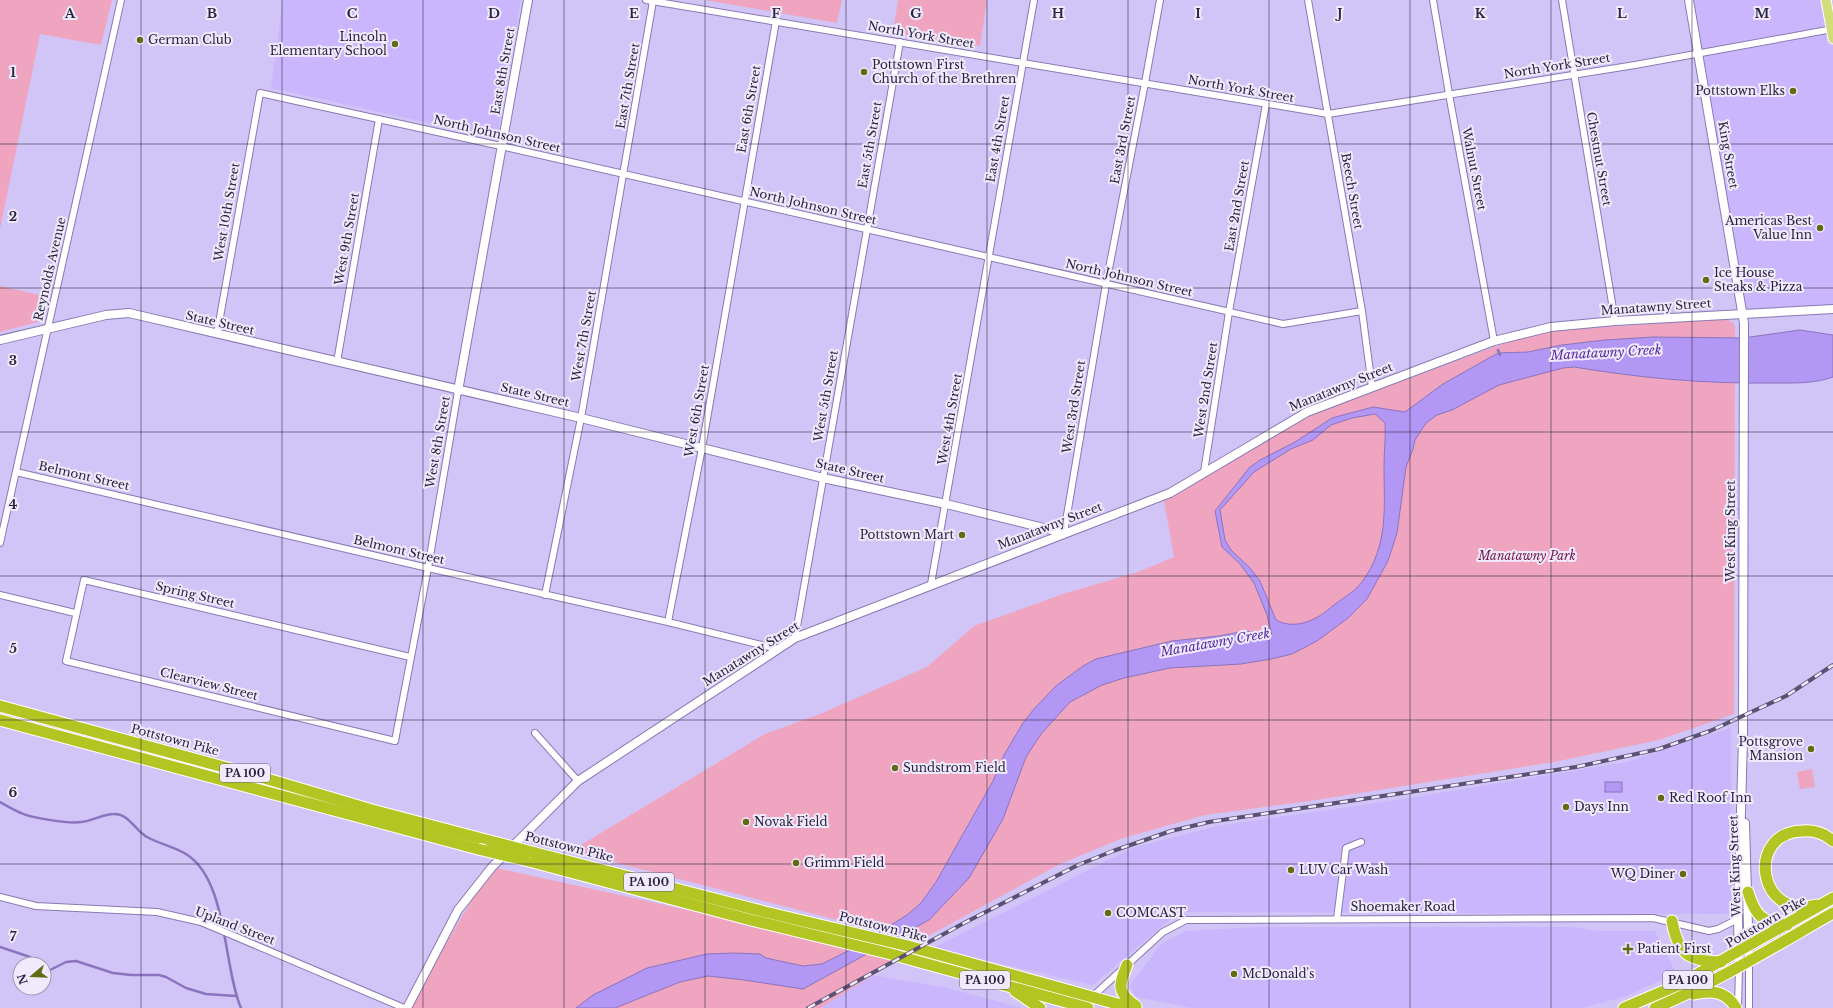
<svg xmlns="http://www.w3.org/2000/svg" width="1833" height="1008" font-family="'Libre Baskerville',serif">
<rect width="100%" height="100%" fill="#d1c4f7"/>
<!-- built -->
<g fill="#c9b6fd">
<polygon points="283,0 521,0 497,138 271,88"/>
<polygon points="1689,0 1826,0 1833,29 1833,309 1743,314"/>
<polygon points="1731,728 1731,914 1179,912 1093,985 933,948 1132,848 1217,826 1416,797 1626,762"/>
<polygon points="1257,927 1575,927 1597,931 1655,931 1676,973 1627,996 1582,1008 1192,1008 1136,997 1130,985 1161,944 1185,931"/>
<polygon points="873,975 948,988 1022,1008 820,1008"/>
</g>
<!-- green -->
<g fill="#efa5bf">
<polygon points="0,0 112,0 101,45 40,34 0,229"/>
<polygon points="705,0 842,0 837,23"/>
<polygon points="898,0 987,0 980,46 893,33"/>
<polygon points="0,286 44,296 38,322 0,332"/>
<polygon points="1727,319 1733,323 1735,327 1734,714 1659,740 1554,762 1316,800 1205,815 1123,838 1060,864 919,941 571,851 765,734 820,714 927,667 974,626 1063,594 1138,572 1174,557 1164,501 1297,422 1329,408 1497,346 1528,336 1561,330"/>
<polygon points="1812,769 1815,787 1800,789 1797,772"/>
<polygon points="492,867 902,957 820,1008 407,1008"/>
</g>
<!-- water -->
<g fill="#b397f5" stroke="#8a74be" fill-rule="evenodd">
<path d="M1800 330 1833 335V377C1814 384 1792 383 1772 383 1706 384 1640 378 1574 367L1563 368 1499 385 1452 410 1437 415 1426 423 1415 440 1413 449 1406 467 1397 533 1388 561 1367 599 1348 618 1317 641 1292 654 1271 659 1241 664 1170 668 1124 678 1102 685 1070 702 1041 734 1026 757 1003 819 969 878 929 920 803 989 744 980 708 976 680 982 615 1008H576L593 995 647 968 707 954 735 953 760 954 766 958 803 966 822 964 856 947 907 915 921 903 936 882 993 781 1004 755 1023 723 1034 709 1056 686 1083 666 1096 659 1172 641 1219 636 1245 631 1272 635 1267 615 1254 583 1240 564 1222 547 1215 511 1249 468 1260 460 1295 442 1332 418 1373 407 1405 412 1443 384 1498 353 1528 352 1562 345 1605 340 1653 337 1743 338ZM1375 414 1385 423C1386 437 1384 451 1384 465 1384 508 1389 545 1362 582 1354 593 1339 600 1329 609 1315 621 1294 630 1276 620L1260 581 1250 568 1231 550 1225 540 1220 510 1254 472 1291 449 1313 440 1331 425 1352 418Z"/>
<rect x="1605" y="782" width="17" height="10"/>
</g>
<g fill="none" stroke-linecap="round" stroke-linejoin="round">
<!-- stream -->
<g stroke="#8a74be" stroke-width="2.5">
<polyline points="1498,350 1500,355"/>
<path d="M0 802C7 806 14 810 21 813 31 818 70 824 81 822 92 821 103 814 114 814 128 813 136 831 147 837 160 844 174 847 186 854 228 880 223 967 241 1008"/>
<polyline points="0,947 30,957 36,964"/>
<polyline points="44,971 46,972 66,962 76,961 113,973 131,975 159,975 166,977 186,988 206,994 236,996"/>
</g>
<!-- street casing -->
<g stroke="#8a79b4" stroke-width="8">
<g id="street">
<polyline points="646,0 1328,114 1635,65 1833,29"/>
<polyline points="1308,0 1362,311 1372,387"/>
<polyline points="1433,0 1449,94 1494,341"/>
<polyline points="1562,0 1615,321"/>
<polyline points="217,334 260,93 501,146 1283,324 1362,311"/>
<polyline points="337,362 379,119"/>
<polyline points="16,472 428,568 668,622 778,649"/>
<polyline points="1204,472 1229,312 1266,104"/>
<polyline points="1064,533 1106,284 1145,83 1160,0"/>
<polyline points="0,543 121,0"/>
<polyline points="931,584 1034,0"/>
<polyline points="0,595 75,613"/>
<polyline points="545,595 581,418 653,1"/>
<polyline points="668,622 702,448 776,21"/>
<polyline points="795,638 900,42"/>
<polyline points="410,657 84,580 66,661 395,741 428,568 458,391"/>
<polyline points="535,733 578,781"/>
<polyline points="0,897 36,906 157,912 201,922 404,1008"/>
<polyline points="1337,919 1346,848 1361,842"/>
<polyline points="1092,997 1163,932 1186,920 1653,918 1709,931 1718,929 1738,919"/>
<polyline points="1738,1008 1739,967"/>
<polyline points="1749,1008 1749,961"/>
</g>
</g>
<!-- secondary casing -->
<g stroke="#8a79b4" stroke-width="10">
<g id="secondary">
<polyline points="1689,0 1744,323 1743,739 1738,917 1739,967"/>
<polyline points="0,340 106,315 129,313 581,418 823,478 946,504 1064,533"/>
<polyline points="458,391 528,0"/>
<polyline points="1745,823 1749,961"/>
<polyline points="407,1008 458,910 492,867 578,781 795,638 1170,493 1307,412 1494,341 1551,327 1615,321 1833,309"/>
</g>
</g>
<!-- primary casing -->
<g stroke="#fff" stroke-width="11">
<polyline id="primary" points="1826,0 1833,39"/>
</g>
<!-- highway casing -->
<g stroke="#fff" stroke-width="13">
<g id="highway">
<polyline points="0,706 264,778 372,810 490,841"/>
<polyline points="0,720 478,849"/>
<polyline points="532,852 765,912 904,945 1132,1008"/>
<polyline points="525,860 751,920 887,953 1088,1008"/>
<path d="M1748 892C1755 915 1762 923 1787 925"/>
<path d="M1816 905C1758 921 1745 833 1802 831 1814 830 1824 833 1833 841"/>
<path d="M1672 921C1678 954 1688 961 1721 962"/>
<path d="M1127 965C1119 985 1116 992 1136 1006"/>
<polyline points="1015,991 1040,1008"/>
<path d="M1694 994C1712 990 1726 991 1736 1008"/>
<polyline points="1624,1008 1678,985 1833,898"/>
<path d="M1655 1008C1717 982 1775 946 1833 913"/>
</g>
</g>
<!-- street -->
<use href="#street" stroke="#fff" stroke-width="6"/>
<!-- secondary -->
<use href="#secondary" stroke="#fff" stroke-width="8"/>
<!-- primary -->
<use href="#primary" stroke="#d1dc7a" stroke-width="9"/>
<!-- highway -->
<use href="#highway" stroke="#b2c522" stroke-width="11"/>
<!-- rail casing -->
<g stroke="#5b5172" stroke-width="4">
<polyline id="rail" points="808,1008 964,923 1078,865 1113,851 1171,831 1209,822 1576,767 1659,749 1710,731 1786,696 1833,665"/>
</g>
<!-- rail -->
<use href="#rail" stroke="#efeafe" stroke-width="2.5" stroke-dasharray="8" stroke-linecap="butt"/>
<!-- highway-bridge casing -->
<g stroke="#fff" stroke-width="13" stroke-linecap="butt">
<g id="highway-bridge">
<polyline points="490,841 532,852"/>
<polyline points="478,849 525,860"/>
</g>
</g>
<!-- highway-bridge -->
<use href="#highway-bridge" stroke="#b2c522" stroke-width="11"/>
</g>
<!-- grid -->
<path fill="none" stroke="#2b233c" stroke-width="1" stroke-opacity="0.55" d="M141 0V1008M282 0V1008M423 0V1008M564 0V1008M705 0V1008M846 0V1008M987 0V1008M1128 0V1008M1269 0V1008M1410 0V1008M1551 0V1008M1692 0V1008M0 144H1833M0 288H1833M0 432H1833M0 576H1833M0 720H1833M0 864H1833"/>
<!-- markers -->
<g fill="#606b12" stroke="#efeafe" stroke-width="1.5">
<circle cx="140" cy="40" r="4"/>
<circle cx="395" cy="44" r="4"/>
<circle cx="864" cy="72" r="4"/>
<circle cx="1793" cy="91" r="4"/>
<circle cx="1820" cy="228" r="4"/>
<circle cx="1706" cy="280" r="4"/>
<circle cx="962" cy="535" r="4"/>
<circle cx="1811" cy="749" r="4"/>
<circle cx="895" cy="768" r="4"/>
<circle cx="1661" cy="798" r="4"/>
<circle cx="1566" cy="807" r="4"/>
<circle cx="746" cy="822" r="4"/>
<circle cx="796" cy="863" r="4"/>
<circle cx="1291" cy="870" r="4"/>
<circle cx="1683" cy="874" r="4"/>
<circle cx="1108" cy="913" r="4"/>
<path d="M1626 943h4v4h4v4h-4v4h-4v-4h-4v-4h4z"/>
<circle cx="1234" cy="974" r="4"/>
</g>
<g text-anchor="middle" stroke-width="4" stroke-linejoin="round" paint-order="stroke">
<!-- shield labels -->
<g fill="#efeafe" stroke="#665f76" stroke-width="1">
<rect x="220" y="764" width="50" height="18" rx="3"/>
<rect x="624" y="873" width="50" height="18" rx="3"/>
<rect x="960" y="971" width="50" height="18" rx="3"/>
<rect x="1663" y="971" width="50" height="18" rx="3"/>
</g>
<g font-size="11" font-weight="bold" fill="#2b233c">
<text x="245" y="777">PA 100</text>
<text x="649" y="886">PA 100</text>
<text x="985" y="984">PA 100</text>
<text x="1688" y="984">PA 100</text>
</g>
<!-- street labels -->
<g font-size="12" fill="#2b233c" stroke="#efeafe">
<text transform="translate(921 35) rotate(10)" y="4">North York Street</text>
<text transform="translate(1557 66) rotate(-9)" y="4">North York Street</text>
<text transform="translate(503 71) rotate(-80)" y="4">East 8th Street</text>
<text transform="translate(628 86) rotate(-80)" y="4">East 7th Street</text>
<text transform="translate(1241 89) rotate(10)" y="4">North York Street</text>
<text transform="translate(749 109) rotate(-80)" y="4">East 6th Street</text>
<text transform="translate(497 134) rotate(13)" y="4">North Johnson Street</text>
<text transform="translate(998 139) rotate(-80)" y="4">East 4th Street</text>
<text transform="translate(1123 140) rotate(-79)" y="4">East 3rd Street</text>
<text transform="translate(870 145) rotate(-80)" y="4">East 5th Street</text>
<text transform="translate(1728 155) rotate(80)" y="4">King Street</text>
<text transform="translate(1599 159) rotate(80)" y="4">Chestnut Street</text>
<text transform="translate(1474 169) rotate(79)" y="4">Walnut Street</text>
<text transform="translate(1352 191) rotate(80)" y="4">Beech Street</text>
<text transform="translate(813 206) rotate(13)" y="4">North Johnson Street</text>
<text transform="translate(1237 206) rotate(-80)" y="4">East 2nd Street</text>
<text transform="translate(227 212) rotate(-80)" y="4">West 10th Street</text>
<text transform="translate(347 239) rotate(-80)" y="4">West 9th Street</text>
<text transform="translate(50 269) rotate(-77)" y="4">Reynolds Avenue</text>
<text transform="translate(1129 278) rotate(13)" y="4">North Johnson Street</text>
<text transform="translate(1656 307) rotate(-4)" y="4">Manatawny Street</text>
<text transform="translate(220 323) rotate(13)" y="4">State Street</text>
<text transform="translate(584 336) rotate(-80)" y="4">West 7th Street</text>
<text transform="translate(1341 387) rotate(-22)" y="4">Manatawny Street</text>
<text transform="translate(1206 390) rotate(-81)" y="4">West 2nd Street</text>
<text transform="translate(535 395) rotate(13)" y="4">State Street</text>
<text transform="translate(826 396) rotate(-80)" y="4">West 5th Street</text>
<text transform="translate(1074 407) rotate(-81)" y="4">West 3rd Street</text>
<text transform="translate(697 411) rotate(-80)" y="4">West 6th Street</text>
<text transform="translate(950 419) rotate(-80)" y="4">West 4th Street</text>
<text transform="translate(438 442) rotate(-80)" y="4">West 8th Street</text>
<text transform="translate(850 471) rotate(13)" y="4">State Street</text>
<text transform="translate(84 476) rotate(13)" y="4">Belmont Street</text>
<text transform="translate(1050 526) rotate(-21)" y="4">Manatawny Street</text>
<text transform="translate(1731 531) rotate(-90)" y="4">West King Street</text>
<text transform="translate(399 550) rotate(13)" y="4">Belmont Street</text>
<text transform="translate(195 595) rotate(13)" y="4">Spring Street</text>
<text transform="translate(751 654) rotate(-32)" y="4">Manatawny Street</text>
<text transform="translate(209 684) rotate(14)" y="4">Clearview Street</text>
<text transform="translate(175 740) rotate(15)" y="4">Pottstown Pike</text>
<text transform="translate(569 847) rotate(14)" y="4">Pottstown Pike</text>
<text transform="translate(1735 866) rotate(-92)" y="4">West King Street</text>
<text x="1403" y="911">Shoemaker Road</text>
<text transform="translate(1766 922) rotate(-30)" y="4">Pottstown Pike</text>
<text transform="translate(235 926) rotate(21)" y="4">Upland Street</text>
<text transform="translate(883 927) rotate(14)" y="4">Pottstown Pike</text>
</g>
<!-- poi labels -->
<g font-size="12" fill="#2b233c" stroke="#efeafe" text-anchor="start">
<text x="387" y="41" text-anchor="end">Lincoln<tspan x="387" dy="14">Elementary School</tspan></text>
<text x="148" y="44">German Club</text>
<text x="872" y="69">Pottstown First<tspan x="872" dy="14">Church of the Brethren</tspan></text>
<text x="1785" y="95" text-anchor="end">Pottstown Elks</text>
<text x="1812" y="225" text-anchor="end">Americas Best<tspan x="1812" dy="14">Value Inn</tspan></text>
<text x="1714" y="277">Ice House<tspan x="1714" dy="14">Steaks &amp; Pizza</tspan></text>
<text x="954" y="539" text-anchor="end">Pottstown Mart</text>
<text x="1803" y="746" text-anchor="end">Pottsgrove<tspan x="1803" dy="14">Mansion</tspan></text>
<text x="903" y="772">Sundstrom Field</text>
<text x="1669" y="802">Red Roof Inn</text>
<text x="1574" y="811">Days Inn</text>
<text x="754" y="826">Novak Field</text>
<text x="804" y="867">Grimm Field</text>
<text x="1299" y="874">LUV Car Wash</text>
<text x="1675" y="878" text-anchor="end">WQ Diner</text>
<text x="1116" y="917">COMCAST</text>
<text x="1637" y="953">Patient First</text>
<text x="1242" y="978">McDonald's</text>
</g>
<!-- park labels -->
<g font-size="12" font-style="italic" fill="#731643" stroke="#efeafe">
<text x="1527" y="560">Manatawny Park</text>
</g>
<!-- water labels -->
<g font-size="13" font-style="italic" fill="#562c97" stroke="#efeafe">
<text transform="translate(1606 352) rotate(-3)" y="5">Manatawny Creek</text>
<text transform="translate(1215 642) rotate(-10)" y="5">Manatawny Creek</text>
</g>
</g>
<g font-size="13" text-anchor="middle" font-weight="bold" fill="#2b233c" stroke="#efeafe" stroke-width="4" stroke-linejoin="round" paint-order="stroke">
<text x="70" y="18">A</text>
<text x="212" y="18">B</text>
<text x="352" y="18">C</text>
<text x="494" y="18">D</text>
<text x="634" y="18">E</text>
<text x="776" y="18">F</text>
<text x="916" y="18">G</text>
<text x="1058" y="18">H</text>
<text x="1198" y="18">I</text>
<text x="1340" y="18">J</text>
<text x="1480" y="18">K</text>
<text x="1622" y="18">L</text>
<text x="1762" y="18">M</text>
<text x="13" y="77">1</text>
<text x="13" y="221">2</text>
<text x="13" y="365">3</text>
<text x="13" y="509">4</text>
<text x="13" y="653">5</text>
<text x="13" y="797">6</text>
<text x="13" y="941">7</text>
</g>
<!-- north arrow -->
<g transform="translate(32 976) rotate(251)"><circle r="19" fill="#efeafe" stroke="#a19ab0"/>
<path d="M0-3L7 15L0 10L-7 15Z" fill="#606b12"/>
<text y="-6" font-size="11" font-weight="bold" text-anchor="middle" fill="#2b233c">N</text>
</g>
</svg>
